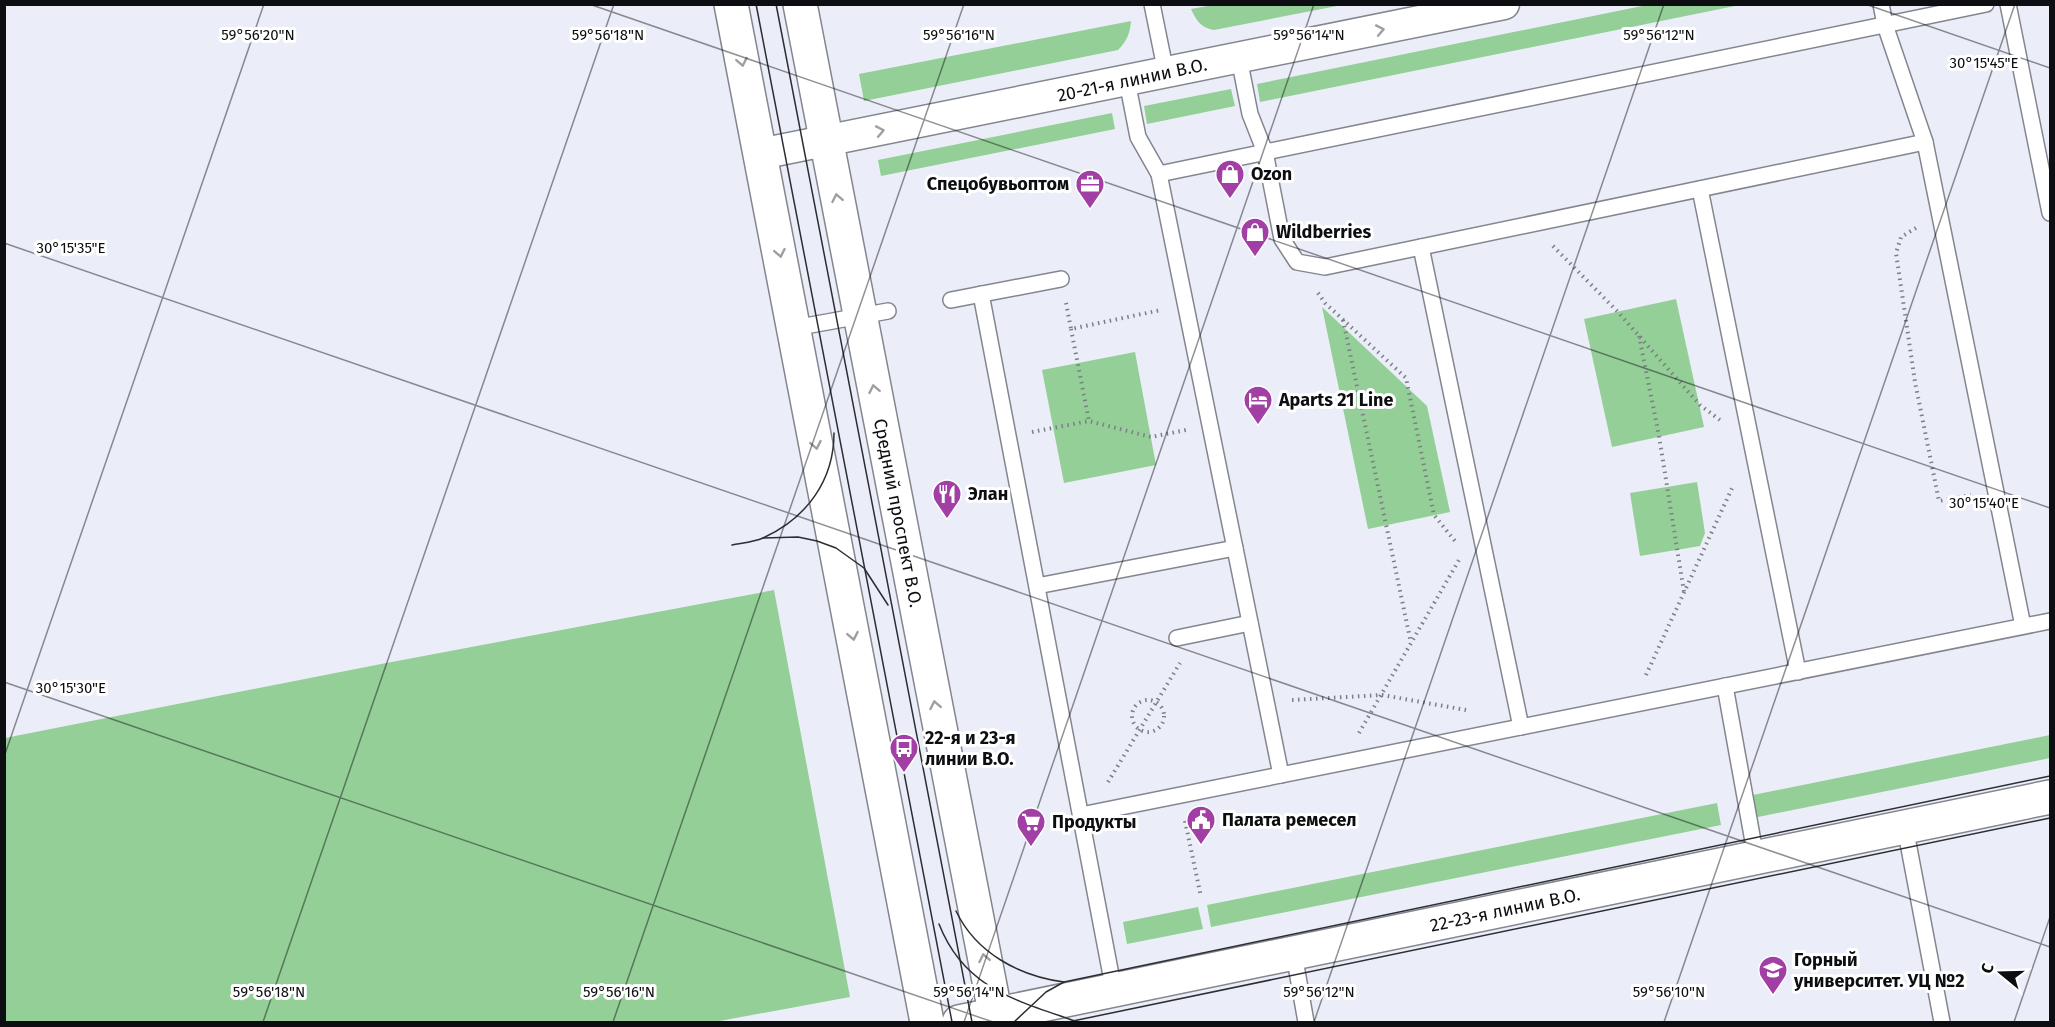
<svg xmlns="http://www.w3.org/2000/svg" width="2055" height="1027" font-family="'Fira Sans',sans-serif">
<rect width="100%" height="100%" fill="#ebeef8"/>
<!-- green -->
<g fill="#94cf97">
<polygon points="1652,4 1740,5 1260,102 1257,84"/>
<path d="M1213 5V4L1342 5 1214 30C1200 27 1197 21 1191 9Z"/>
<path d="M1131 21C1130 33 1127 41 1118 50L864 101 859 74Z"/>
<polygon points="1231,89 1235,106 1147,124 1144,106"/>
<polygon points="1112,113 1115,129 881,176 878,160"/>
<polygon points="1676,299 1704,427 1612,447 1584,319"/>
<polygon points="1322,307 1427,406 1450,512 1368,529"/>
<polygon points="1135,352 1156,465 1064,483 1042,370"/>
<polygon points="1697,482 1705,533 1700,546 1640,556 1630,493"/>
<polygon points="774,590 850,997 714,1022 5,1022 5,738 381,664"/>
<polygon points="2050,735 2050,758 1753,818 1748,796"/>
<polygon points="1717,803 1721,825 1211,927 1207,905"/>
<polygon points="1198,907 1203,929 1127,944 1123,922"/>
</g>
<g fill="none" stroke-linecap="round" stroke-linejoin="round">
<!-- service casing -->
<g stroke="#83868e" stroke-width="18">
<g id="service">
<polyline points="1152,4 1166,73"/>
<polyline points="1881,4 1885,25 1925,142 2023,626"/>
<polyline points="2008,4 2050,213"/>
<polyline points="1239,58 1250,114 1265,152 1282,239 1297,262 1325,267 1925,142"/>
<polyline points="1127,81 1138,137 1159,174 1281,775"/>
<polyline points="1159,174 1986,4"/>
<polyline points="1700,189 1798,672"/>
<polyline points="1421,247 1521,727"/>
<polyline points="981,294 1114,991"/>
<polyline points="951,300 1061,279"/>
<polyline points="794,328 888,311"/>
<polyline points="1037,586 1235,548"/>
<polyline points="1177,638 1250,623"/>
<polyline points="1725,686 1756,858"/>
<polyline points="1081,815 2050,621"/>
<polyline points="1905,827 1942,1022"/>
<polyline points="1294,954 1306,1022"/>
</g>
</g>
<!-- minor casing -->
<g stroke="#83868e" stroke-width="33">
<polyline id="minor" points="760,154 1504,4"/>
</g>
<!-- secondary casing -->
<g stroke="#83868e" stroke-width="36">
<g id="secondary">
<polyline points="731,4 927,1022"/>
<polyline points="800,4 997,1022"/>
<polyline points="959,1022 2050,797"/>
</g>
</g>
<!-- path -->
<g stroke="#7d7f85" stroke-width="4" stroke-dasharray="1.5 4.5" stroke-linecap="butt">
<polyline points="1916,228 1901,237 1896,253 1915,382 1939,501 1971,495"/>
<polyline points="1553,246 1618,312 1700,405 1720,420"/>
<polyline points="1318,293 1325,303 1406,378 1434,515 1455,541"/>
<polyline points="1066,303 1071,329 1161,310"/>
<polyline points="1343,320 1411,643"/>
<polyline points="1071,329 1089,421"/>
<polyline points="1639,336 1659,436 1684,592"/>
<polyline points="1032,432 1089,421 1151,437 1186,430"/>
<polyline points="1646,675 1733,486"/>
<circle cx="1148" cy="716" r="16"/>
<polyline points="1292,700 1382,695 1466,710"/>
<polyline points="1359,733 1459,560"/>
<polyline points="1108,782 1180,663"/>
<polyline points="1185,821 1201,897"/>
</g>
<!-- service -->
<use href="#service" stroke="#fff" stroke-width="15"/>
<!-- minor -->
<use href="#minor" stroke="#fff" stroke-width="30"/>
<!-- secondary -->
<use href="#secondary" stroke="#fff" stroke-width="33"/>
<!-- tram -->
<g stroke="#2c2e32" stroke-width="1.5">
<polyline points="756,4 952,1022"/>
<polyline points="776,4 972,1022"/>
<polyline points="763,538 798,537 817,541 836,548 864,568 888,605"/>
<path d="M732 545C742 543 754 542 763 538 807 518 834 480 834 433"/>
<path d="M956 911C976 953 1019 976 1064 982"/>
<path d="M939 924C964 988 1015 1000 1075 1021"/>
<polyline points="1014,1022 1046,992 1064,982 2050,776"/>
<polyline points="1068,1022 2050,818"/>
</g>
</g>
<!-- one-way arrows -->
<defs><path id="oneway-chevron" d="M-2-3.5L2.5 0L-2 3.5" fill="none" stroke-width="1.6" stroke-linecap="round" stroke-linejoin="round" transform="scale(1.5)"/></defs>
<g stroke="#9e9fa0">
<use href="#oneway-chevron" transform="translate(1380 30) rotate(-11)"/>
<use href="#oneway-chevron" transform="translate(742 62) rotate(79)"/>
<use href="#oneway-chevron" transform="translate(880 131) rotate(-11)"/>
<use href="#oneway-chevron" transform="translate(837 198) rotate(-101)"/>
<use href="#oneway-chevron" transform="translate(780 253) rotate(79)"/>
<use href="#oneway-chevron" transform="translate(874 389) rotate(-101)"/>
<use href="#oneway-chevron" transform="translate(816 445) rotate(79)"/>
<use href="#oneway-chevron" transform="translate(853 636) rotate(79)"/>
<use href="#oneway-chevron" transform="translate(935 705) rotate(-101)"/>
<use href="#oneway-chevron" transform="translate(984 958) rotate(-101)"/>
</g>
<!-- ticks -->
<path fill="none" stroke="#0d0e11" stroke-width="1.5" stroke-opacity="0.45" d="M589 4 2050 508M1865 4 2050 68M4 243 2050 947M4 682 993 1022M4 757 264 4M263 1022 614 4M613 1022 964 4M964 1022 1314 4M1314 1022 1664 4M1664 1022 2015 4M2014 1022 2050 917"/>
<!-- icons -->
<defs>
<g id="shop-pin" transform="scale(1.5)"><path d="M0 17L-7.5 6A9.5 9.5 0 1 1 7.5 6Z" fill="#a13fa5" stroke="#fff"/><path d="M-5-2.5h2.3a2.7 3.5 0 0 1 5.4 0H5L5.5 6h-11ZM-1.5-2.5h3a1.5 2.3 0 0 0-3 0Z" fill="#fff"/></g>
<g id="office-pin" transform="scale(1.5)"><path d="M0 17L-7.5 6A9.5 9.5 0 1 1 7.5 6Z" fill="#a13fa5" stroke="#fff"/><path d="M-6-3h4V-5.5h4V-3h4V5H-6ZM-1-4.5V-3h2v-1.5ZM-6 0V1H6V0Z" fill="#fff"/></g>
<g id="hotel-pin" transform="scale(1.5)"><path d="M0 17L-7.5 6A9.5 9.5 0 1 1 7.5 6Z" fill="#a13fa5" stroke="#fff"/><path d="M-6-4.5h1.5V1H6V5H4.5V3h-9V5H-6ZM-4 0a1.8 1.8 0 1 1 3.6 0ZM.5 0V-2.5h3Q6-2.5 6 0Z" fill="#fff"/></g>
<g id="restaurant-pin" transform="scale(1.5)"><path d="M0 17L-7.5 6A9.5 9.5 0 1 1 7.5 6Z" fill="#a13fa5" stroke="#fff"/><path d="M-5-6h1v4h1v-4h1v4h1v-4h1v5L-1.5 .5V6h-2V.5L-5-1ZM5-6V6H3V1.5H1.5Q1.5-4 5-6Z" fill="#fff"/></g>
<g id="bus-pin" transform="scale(1.5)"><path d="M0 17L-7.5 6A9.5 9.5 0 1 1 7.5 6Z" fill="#a13fa5" stroke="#fff"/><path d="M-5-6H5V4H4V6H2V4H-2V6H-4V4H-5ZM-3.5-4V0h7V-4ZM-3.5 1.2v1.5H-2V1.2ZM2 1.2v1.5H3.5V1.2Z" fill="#fff"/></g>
<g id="civic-pin" transform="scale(1.5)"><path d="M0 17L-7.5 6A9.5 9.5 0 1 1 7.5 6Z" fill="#a13fa5" stroke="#fff"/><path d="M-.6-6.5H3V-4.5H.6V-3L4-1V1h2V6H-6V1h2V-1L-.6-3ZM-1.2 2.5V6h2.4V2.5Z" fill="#fff"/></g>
<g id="supermarket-pin" transform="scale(1.5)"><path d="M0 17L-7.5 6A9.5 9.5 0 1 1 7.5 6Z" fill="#a13fa5" stroke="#fff"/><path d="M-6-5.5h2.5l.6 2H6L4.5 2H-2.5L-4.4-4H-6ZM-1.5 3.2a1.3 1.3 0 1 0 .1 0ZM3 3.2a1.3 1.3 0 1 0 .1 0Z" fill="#fff"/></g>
<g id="university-pin" transform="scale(1.5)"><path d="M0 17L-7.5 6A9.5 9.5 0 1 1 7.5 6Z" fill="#a13fa5" stroke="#fff"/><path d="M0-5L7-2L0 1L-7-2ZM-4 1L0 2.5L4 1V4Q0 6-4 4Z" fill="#fff"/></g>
</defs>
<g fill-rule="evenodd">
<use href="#shop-pin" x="1230" y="174"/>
<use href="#office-pin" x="1090" y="184"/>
<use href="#shop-pin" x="1255" y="232"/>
<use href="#hotel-pin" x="1258" y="400"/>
<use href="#restaurant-pin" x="947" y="494"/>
<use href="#bus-pin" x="904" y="748"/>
<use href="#civic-pin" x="1201" y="820"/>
<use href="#supermarket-pin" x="1031" y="822"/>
<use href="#university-pin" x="1773" y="970"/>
</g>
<g text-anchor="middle" stroke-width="6" stroke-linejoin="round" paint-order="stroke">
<!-- street labels -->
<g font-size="18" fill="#0d0e11" stroke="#fff">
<text transform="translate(1132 80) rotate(-12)" y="6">20-21-я линии В.О.</text>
<text transform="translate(898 513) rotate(79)" y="6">Средний проспект В.О.</text>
<text transform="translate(1505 910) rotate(-12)" y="6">22-23-я линии В.О.</text>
</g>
<!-- poi labels -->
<g font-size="18" font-weight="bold" fill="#0d0e11" stroke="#fff" text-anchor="start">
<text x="1251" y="180">Ozon</text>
<text x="1069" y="190" text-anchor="end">Спецобувьоптом</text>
<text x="1276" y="238">Wildberries</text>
<text x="1279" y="406">Aparts 21 Line</text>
<text x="968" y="500">Элан</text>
<text x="925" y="744">22-я и 23-я<tspan x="925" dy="21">линии В.О.</tspan></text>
<text x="1222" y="826">Палата ремесел</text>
<text x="1052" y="828">Продукты</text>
<text x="1794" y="966">Горный<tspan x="1794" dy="21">университет. УЦ №2</tspan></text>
</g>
</g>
<g font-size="15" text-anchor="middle" fill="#0d0e11" stroke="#fff" stroke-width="6" stroke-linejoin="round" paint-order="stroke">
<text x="258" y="40">59°56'20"N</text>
<text x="608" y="40">59°56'18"N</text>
<text x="959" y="40">59°56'16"N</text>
<text x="1309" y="40">59°56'14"N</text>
<text x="1659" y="40">59°56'12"N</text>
<text x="1984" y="68">30°15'45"E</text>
<text x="71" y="253">30°15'35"E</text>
<text x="1984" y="508">30°15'40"E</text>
<text x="71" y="693">30°15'30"E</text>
<text x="269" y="997">59°56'18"N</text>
<text x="619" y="997">59°56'16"N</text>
<text x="969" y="997">59°56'14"N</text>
<text x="1319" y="997">59°56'12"N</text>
<text x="1669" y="997">59°56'10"N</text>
</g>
<!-- border -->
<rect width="2055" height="1027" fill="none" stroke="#0d0e11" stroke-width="12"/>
<!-- north arrow -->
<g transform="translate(2001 973) rotate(289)" stroke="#ffffff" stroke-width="4.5" paint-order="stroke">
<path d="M0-4.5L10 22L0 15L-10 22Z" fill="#0d0e11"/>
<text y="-9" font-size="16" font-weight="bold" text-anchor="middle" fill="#0d0e11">С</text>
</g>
</svg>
